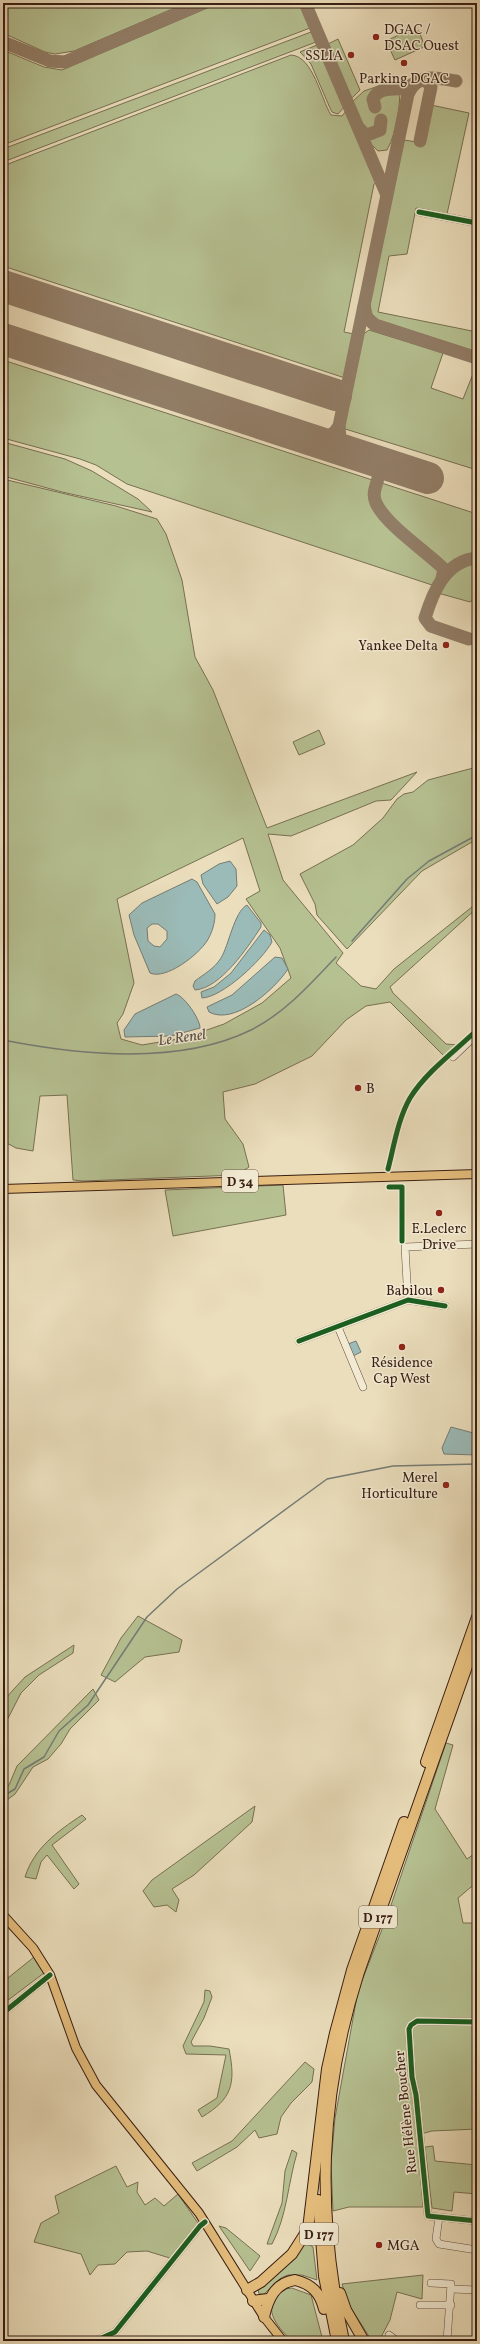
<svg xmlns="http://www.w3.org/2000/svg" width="480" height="2344" font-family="Vollkorn,serif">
<rect width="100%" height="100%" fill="#ebdebc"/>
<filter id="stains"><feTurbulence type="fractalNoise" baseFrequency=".005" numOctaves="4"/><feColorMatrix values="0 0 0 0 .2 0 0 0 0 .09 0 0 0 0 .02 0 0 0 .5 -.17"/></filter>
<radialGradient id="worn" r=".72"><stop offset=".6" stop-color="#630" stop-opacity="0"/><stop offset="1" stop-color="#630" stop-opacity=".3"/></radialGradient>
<!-- green -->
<g fill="#b6c192" stroke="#787052" fill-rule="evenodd">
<polygon points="3,3 186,3 74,51 55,54 45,52 3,33"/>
<polygon points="219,3 300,3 310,28 3,145 3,50 44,67 62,70"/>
<polygon points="407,31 419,31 426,50 424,47 395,60 386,41"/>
<polygon points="311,32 316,42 3,162 3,149"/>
<polygon points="338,39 360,90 351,99 328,44"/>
<polygon points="317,45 345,106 338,114 332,112 330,108 311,64 300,52"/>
<path d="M291 55C313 56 321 99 331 115L342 116 347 110 379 182 374 184 344 332 354 334 345 378 3 266V166Z"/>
<path d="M399 79C402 98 397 133 387 150L378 151 371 144 352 102 364 91Z"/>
<polygon points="431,105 469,113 447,214 416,208 407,254 389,256 378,312 477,332 477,352 378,320 371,313 370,302 404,140 423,143"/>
<polygon points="369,330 443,353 431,388 463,399 477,364 477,470 342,428 362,335"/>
<path d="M3 360 477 514V555C458 555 441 569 432 585L127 484 96 465 80 459 3 438Z"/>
<polygon points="3,442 65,459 92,471 138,499 152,512 62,492 3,476"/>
<path d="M3 479 116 506 157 519 166 534 182 580 195 657 213 690 267 828 417 772 391 800 376 801 291 836 268 834 283 880 343 953 336 963 361 986 376 989 394 969 477 903V908L390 987 393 993 446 1044 458 1045 445 1057 390 1002 366 1006 346 1020 312 1056 255 1084 223 1092 225 1119 243 1144 249 1167 237 1175 83 1181 73 1180 67 1095 40 1096 33 1151 16 1148 3 1141ZM243 838 260 891 246 899 280 948 291 978 262 1003 224 1024 184 1038 142 1045 121 1039 117 1023 123 1014 134 983 117 899Z"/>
<path d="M473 561H477V596L470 602 438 593C445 578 458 568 473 561Z"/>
<polygon points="319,730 325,744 299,755 293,742"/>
<polygon points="477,767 477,839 422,871 347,949 317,915 315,904 300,874 353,845 383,818 397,799 404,794 413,792 428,780"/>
<polygon points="283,1185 286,1215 173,1236 165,1190"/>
<polygon points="138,1616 182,1640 179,1652 145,1657 115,1682 101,1675 121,1638"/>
<polygon points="74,1645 73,1653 39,1675 21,1693 3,1728 3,1701 25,1677"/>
<polygon points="93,1689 99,1700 70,1729 61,1744 48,1759 33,1767 15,1794 3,1803 3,1790 9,1785 17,1766"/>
<polygon points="446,1743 453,1745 435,1809 467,1859 477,1852 477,1882 458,1898 463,1923 477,1923 475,2048 477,2129 432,2131 417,2135 423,2207 349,2207 333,2211 331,2163 335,2118 358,1991 388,1914"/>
<polygon points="255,1806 252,1822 194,1875 172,1889 179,1900 176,1912 167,1905 154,1907 143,1891 152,1880"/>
<path d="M82 1815 86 1819 52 1845 79 1884 74 1889 47 1855 41 1862 36 1879 25 1877C34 1848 58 1831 82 1815Z"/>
<polygon points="34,1957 44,1973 3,2004 3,1982"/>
<path d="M205 1990 210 1991 212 1997 204 2018 191 2042 193 2046H210L229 2049C236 2084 232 2099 202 2117L198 2110 217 2098 226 2055 186 2054 183 2046 204 2002Z"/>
<polygon points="305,2062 314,2069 312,2082 291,2103 281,2117 277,2134 259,2138 255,2130 237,2147 197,2171 192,2163 232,2141"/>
<polygon points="433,2146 435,2161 477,2165 477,2194 454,2192 452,2211 432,2208 425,2147"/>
<path d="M292 2150 297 2153C288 2183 287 2216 272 2244H267L282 2203 285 2171Z"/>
<polygon points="116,2166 127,2187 138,2182 137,2192 145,2205 155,2198 164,2206 178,2194 200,2226 173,2259 147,2251 127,2252 115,2264 98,2265 90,2275 81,2254 34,2242 41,2223 59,2213 55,2196"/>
<polygon points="219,2226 226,2228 260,2256 250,2271"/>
<polygon points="305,2242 313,2247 317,2280 302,2275 288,2275 281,2278 264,2294 259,2294 258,2289"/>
<polygon points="423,2275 422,2299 397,2292 390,2320 379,2341 372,2341 349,2305 342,2284"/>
<path d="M292 2288 311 2295 323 2341H292C276 2325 259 2307 285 2289Z"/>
</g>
<!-- water -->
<g fill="#9bbbb8" stroke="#747c76" fill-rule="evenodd">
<polygon points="230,861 236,869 237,886 228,897 217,904 203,884 201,875 219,864"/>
<path d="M192 879 197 882 215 914C215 923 212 933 207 941 198 955 166 980 150 973L134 935 129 915 142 903ZM152 924H158L167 931V939L160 947 154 946 148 941 147 928Z"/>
<path d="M247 905 261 923V927C248 947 221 988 195 990L193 986 195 981C204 974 214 969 221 958 229 945 234 912 247 905Z"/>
<path d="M264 930 270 935 272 942C262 960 223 997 202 998L201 992 214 987 231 973Z"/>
<path d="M275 957 282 958 288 969C275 989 234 1026 209 1012L207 1007 232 995Z"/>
<path d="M176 994C185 997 200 1019 200 1028L171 1036 125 1037 124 1030 135 1014Z"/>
<polygon points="356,1341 361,1352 353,1356 348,1344"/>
<polygon points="451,1427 477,1434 477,1455 444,1454 442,1448"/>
</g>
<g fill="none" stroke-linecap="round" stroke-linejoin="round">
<!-- stream -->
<g stroke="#747c76" stroke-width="1.5">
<polyline points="352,941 407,879 429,861 477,835"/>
<path d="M3 1040C79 1055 180 1065 251 1030 285 1013 310 984 336 957"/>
<polyline points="3,1796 15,1789 24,1769 44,1757 59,1731 88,1705 147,1617 177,1589 327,1479 393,1466 477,1464"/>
</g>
<!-- taxiway -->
<g stroke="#927e68" stroke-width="13">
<polyline points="305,3 386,193"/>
<polyline points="3,42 50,61 65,62 203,3"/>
<polyline points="418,81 426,80 431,87 420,141"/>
<path d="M375 107 373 99C380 83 400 94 413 84"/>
<polyline points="360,129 364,134 370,134 380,130 381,120"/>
<polyline points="364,307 367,318 375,325 477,358"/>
<polyline points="339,426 340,439 351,452"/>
<path d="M311 439C323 440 333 437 339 426L408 94C418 72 436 78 456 81"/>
<path d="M370 459C390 474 368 486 376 503 386 525 426 551 444 569L442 579"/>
<polyline points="379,472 386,467 396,467"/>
<path d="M469 639 431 626 425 618C433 592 445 561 477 558"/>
</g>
<!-- runway -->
<g stroke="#927e68" stroke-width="32">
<polyline points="3,286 336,395"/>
<polyline points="3,339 428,478"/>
</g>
<!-- minor casing -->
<g stroke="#664e3d" stroke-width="8">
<g id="minor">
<polyline points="419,212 477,223"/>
<polyline points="453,1057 477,1034"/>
<polyline points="408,1300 405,1247 477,1244"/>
<polyline points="338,1327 363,1387"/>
<polyline points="299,1341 408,1300 445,1306"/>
<polyline points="3,2013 50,1975"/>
<polyline points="477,2022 417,2021 411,2025 409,2029 412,2077 416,2095 428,2216 477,2221"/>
<polyline points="439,2217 436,2239 439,2244 477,2250"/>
<polyline points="431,2283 451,2284 447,2341"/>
<polyline points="452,2289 477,2290"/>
<polyline points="420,2305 451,2305"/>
<polyline points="389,2335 397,2341"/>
<polyline points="95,2341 115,2332 200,2226 205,2222"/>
</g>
</g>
<!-- major casing -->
<g stroke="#391e13" stroke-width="10">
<g id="major">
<polyline points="3,1189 477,1174"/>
<polyline points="3,1915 33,1948 50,1975 76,2048 96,2085 199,2213 264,2317 283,2341"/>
</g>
</g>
<!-- highway casing -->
<g stroke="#391e13" stroke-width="12">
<g id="highway">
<polyline points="426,1762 477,1617"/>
<polyline points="318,2200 324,2276 337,2341"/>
<polyline points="247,2290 261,2282 292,2254 308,2229 327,2069 335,2033 352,1970 404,1822"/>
<polyline points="340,2293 346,2310 364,2341"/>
<polyline points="253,2301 268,2299"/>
<path d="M264 2317C268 2299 275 2283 295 2280 312 2284 320 2293 324 2309"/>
<path d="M344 2341C316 2212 319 2098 359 1972L477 1638"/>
</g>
</g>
<!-- minor -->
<use href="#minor" stroke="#f2ead3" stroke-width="7"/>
<!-- major -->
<use href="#major" stroke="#e6bf7e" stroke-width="8"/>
<!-- highway -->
<use href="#highway" stroke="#e6bf7e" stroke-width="10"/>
<!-- cycleway casing -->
<g stroke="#f2ead3" stroke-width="8">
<g id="cycleway">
<polyline points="419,212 477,223"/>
<path d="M388 1169C394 1146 398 1119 410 1098 426 1072 455 1051 477 1030"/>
<polyline points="389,1187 402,1187 402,1241"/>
<polyline points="299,1341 408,1300 445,1306"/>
<polyline points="3,2013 50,1975"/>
<polyline points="477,2022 417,2021 411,2025 409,2029 412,2077 416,2095 428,2216 477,2221"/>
<polyline points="95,2341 115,2332 200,2226 205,2222"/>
</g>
</g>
<!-- cycleway -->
<use href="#cycleway" stroke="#1b5e20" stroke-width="5"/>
</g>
<!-- markers -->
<g fill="#8f2418" stroke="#f2ead3" stroke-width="1.5">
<circle cx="376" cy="37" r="4"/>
<circle cx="351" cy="55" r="4"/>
<circle cx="404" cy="63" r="4"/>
<circle cx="446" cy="645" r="4"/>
<circle cx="358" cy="1088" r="4"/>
<circle cx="439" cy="1213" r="4"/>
<circle cx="441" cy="1290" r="4"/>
<circle cx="402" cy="1347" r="4"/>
<circle cx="446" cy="1485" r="4"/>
<circle cx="379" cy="2245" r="4"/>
</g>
<g text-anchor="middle" stroke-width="3" stroke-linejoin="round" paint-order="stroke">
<!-- shield labels -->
<g fill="#f2ead3" stroke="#705b4d" stroke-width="1">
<rect x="222" y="1170" width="36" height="22" rx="3"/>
<rect x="359" y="1906" width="38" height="22" rx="3"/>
<rect x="300" y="2223" width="38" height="22" rx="3"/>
</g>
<g font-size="13" font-weight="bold" fill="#391e13">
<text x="240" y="1186">D 34</text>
<text x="378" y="1922">D 177</text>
<text x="319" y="2239">D 177</text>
</g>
<!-- poi labels -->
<g font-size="14" fill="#391e13" stroke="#f2ead3" text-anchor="end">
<text x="384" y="34" text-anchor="start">DGAC /<tspan x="384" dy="16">DSAC Ouest</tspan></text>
<text x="343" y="60">SSLIA</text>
<text x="404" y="83" text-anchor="middle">Parking DGAC</text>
<text x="438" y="650">Yankee Delta</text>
<text x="366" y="1093" text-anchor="start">B</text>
<text x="439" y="1233" text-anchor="middle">E.Leclerc<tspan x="439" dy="16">Drive</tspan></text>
<text x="433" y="1295">Babilou</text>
<text x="402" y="1367" text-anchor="middle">Résidence<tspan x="402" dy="16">Cap West</tspan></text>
<text x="438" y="1482">Merel<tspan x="438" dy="16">Horticulture</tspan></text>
<text x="387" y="2250" text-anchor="start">MGA</text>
</g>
<!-- street labels -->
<g font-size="14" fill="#391e13" stroke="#f2ead3">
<text transform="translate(405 2112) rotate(-96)" y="5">Rue Hélène Boucher</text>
</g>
<!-- water labels -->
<g font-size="15" font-style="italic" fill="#564d45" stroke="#f2ead3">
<text transform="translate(182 1037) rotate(-8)" y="5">Le Renel</text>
</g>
</g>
<!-- margin -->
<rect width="480" height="2344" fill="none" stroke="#ebdebc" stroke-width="16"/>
<rect x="4" y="4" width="472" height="2336" fill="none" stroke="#391e13" stroke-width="2"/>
<rect x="8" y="8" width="464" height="2328" fill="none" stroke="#391e13"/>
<rect width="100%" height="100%" filter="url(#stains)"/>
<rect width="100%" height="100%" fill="url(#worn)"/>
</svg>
